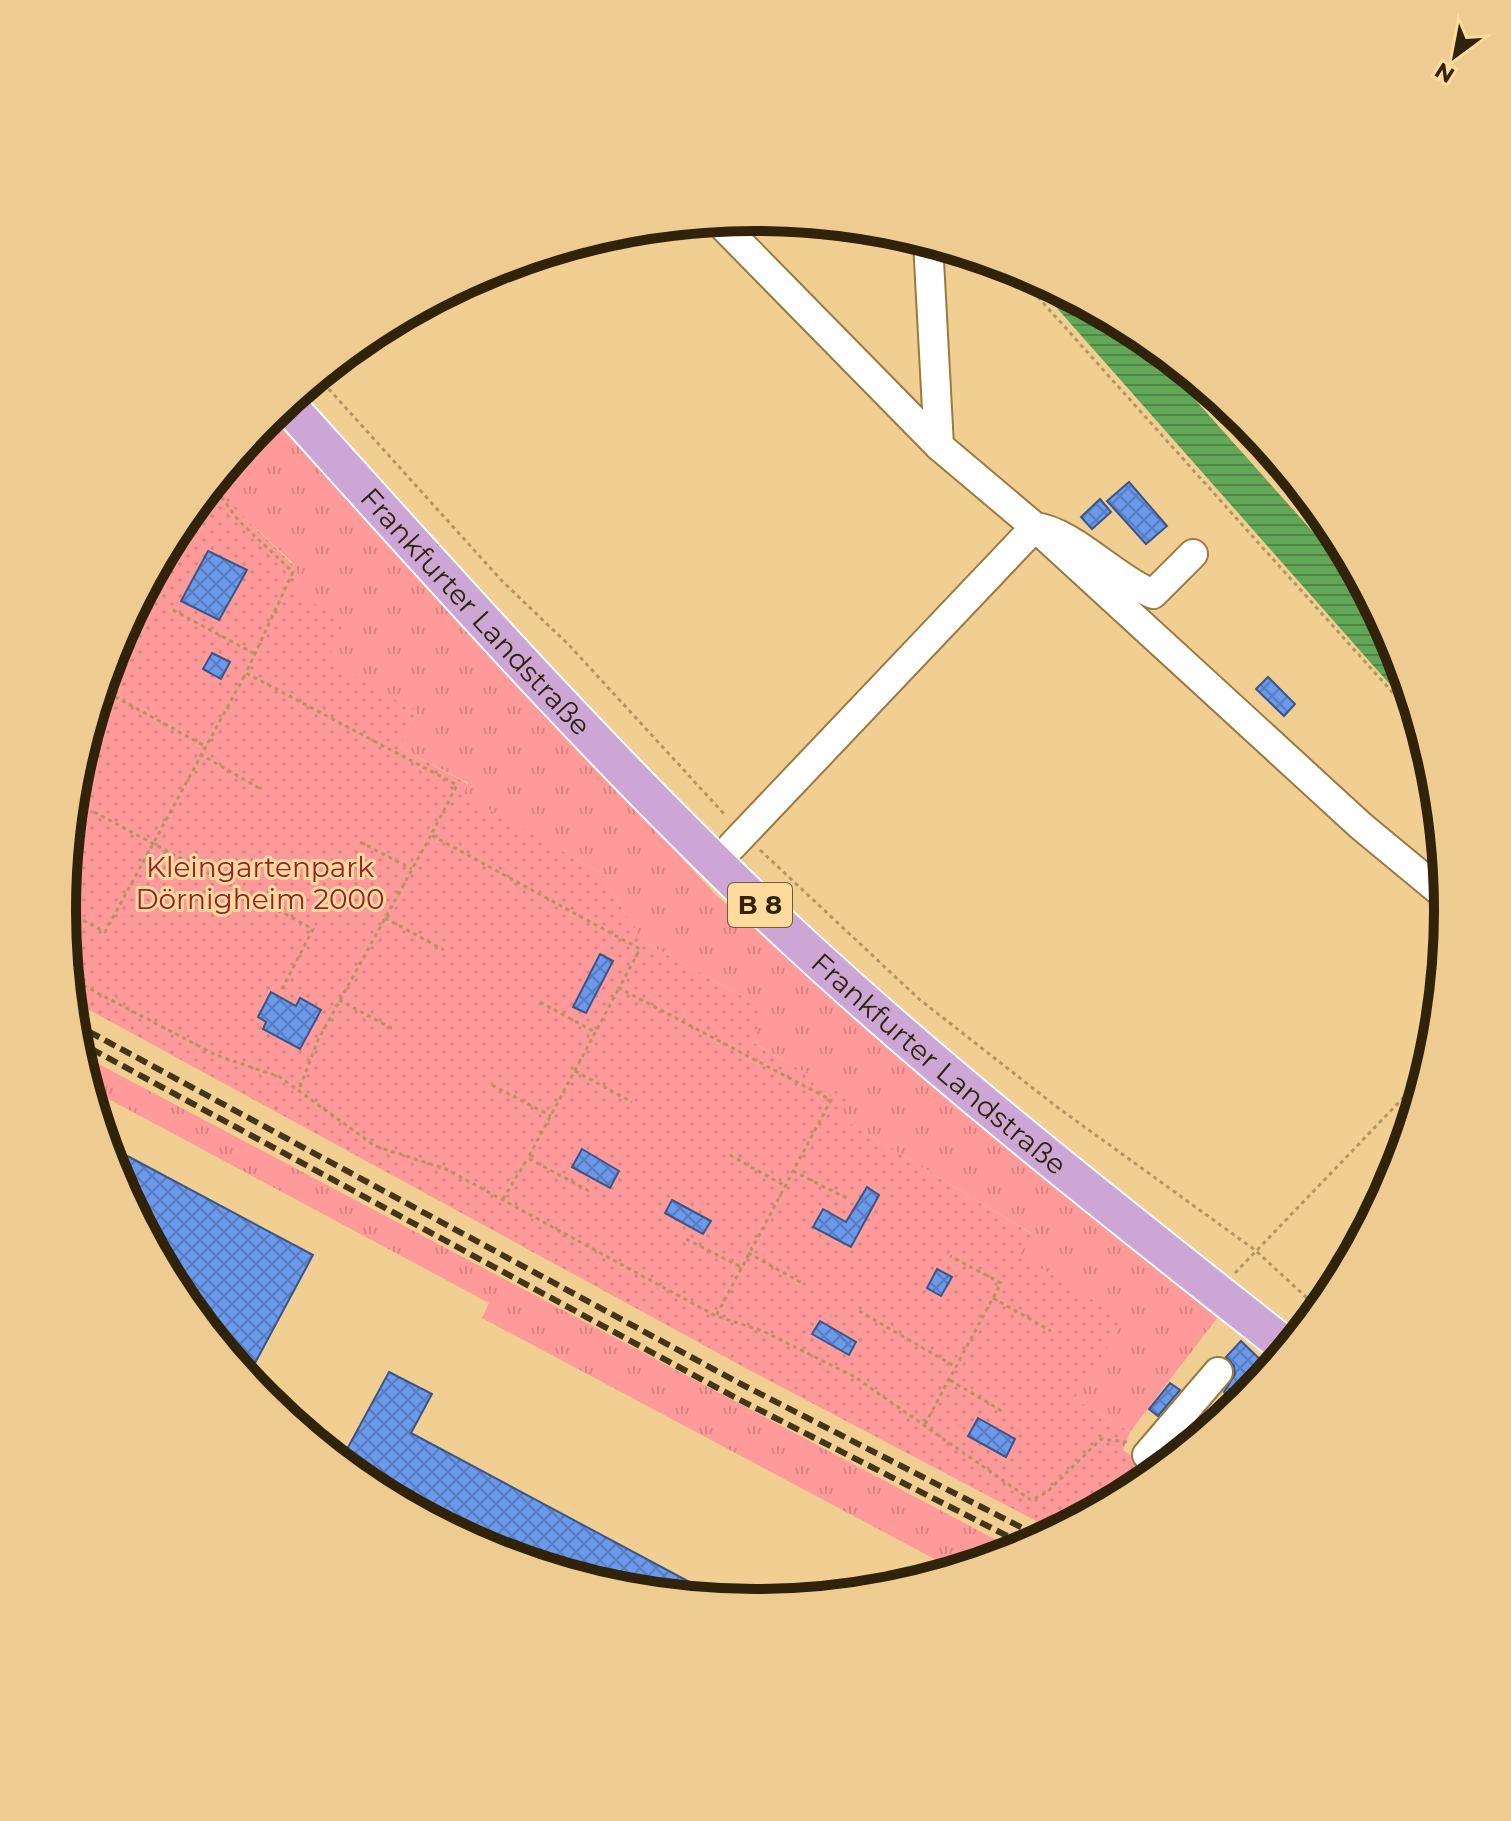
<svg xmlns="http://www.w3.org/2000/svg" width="1511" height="1821" font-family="Montserrat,sans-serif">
<defs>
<pattern id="grass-tufts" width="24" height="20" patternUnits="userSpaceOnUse" patternTransform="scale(2)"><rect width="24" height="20" fill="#fe9a99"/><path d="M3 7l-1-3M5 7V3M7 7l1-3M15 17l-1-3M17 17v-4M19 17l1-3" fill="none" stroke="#da8482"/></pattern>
<pattern id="garden-dots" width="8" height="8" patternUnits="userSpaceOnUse" patternTransform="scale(2)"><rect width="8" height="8" fill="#fe9a99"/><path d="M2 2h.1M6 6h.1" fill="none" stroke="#da8482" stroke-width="1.8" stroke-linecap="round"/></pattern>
<pattern id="water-rules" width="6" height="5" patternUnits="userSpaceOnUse" patternTransform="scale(2)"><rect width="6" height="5" fill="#62a657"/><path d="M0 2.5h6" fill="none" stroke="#518746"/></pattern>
<pattern id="building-cross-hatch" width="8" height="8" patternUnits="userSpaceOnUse" patternTransform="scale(2)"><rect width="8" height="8" fill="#6b99eb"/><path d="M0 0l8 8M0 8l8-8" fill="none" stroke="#587cbd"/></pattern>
</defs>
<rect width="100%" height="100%" fill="#f1ce91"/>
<!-- grass -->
<g fill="url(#grass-tufts)">
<polygon points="273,414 717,896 1217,1318 1130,1432 1074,1399 1124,1320 1019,1255 1031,1233 839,1117 848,1098 751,1041 767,1010 642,941 601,873 462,795 468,783 399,747 417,712 326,661 291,592 298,578 292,562 242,515 216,480"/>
<polygon points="78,1053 1019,1552 957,1571 482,1318 489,1303 88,1088"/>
</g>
<!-- garden -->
<path fill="url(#garden-dots)" d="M216 480 242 515 297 569 298 578 292 592 345 620 327 661 417 712 399 747 468 784 463 795 601 873 642 941 767 1010 752 1042 849 1098 839 1117 1032 1234 1020 1255 1125 1320 1074 1399 1130 1432 1123 1450 1157 1474 1140 1487 1057 1532 751 1371 71 1000C68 970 61 938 62 908 66 753 118 600 216 480Z"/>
<!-- water -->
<path fill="url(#water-rules)" d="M1025 272 1132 329 1354 578C1389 618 1402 665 1417 715Z"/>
<!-- building -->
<g fill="url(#building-cross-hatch)" stroke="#3a5687" stroke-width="2">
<polygon points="1129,482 1167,526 1146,544 1107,501"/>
<polygon points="1100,499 1111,512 1092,529 1081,517"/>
<polygon points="208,551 247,570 219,620 181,601"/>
<polygon points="212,653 230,662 221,679 203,669"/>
<polygon points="1268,677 1295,704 1284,716 1256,689"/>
<polygon points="600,954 613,961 586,1013 573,1007"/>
<polygon points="271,992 296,1006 300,998 321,1010 300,1049 263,1029 266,1022 258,1017"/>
<polygon points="105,1144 313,1255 247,1378 179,1295 115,1175"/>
<polygon points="582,1149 619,1171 610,1188 572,1167"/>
<polygon points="867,1187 879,1195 851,1247 813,1227 823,1209 846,1222"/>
<polygon points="672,1200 711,1221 703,1234 665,1213"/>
<polygon points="937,1269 952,1277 941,1296 927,1288"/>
<polygon points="820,1321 856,1342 849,1355 812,1334"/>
<polygon points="1241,1341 1271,1370 1254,1391 1249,1386 1234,1402 1224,1392 1235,1374 1234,1366 1226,1357"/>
<polygon points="389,1372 432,1394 411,1433 725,1601 620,1591 490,1551 370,1487 340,1462"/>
<polygon points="1170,1383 1180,1390 1158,1416 1149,1409"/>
<polygon points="978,1418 1015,1439 1006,1457 968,1436"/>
</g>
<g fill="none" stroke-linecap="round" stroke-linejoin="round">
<!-- minor casing -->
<g stroke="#9a7a3f" stroke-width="32">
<g id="minor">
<polyline points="718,221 939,446 1035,527 1361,826 1448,898"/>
<polyline points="928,242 939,446"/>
<path d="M732 846 1035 527C1074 532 1115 579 1153 594L1193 554"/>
<polyline points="1165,1467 1147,1455 1218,1372"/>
</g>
</g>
<!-- major casing -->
<g stroke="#fff" stroke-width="40">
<g id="major">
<path id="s1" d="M286 403C450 585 613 769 792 936 950 1083 1120 1215 1289 1349"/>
</g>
</g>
<!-- path -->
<g stroke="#b29665" stroke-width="3" stroke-dasharray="4 4" stroke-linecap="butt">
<polyline points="1011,267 1420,723"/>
<polyline points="318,377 502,581 569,645 726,816"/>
<polyline points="212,484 239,521 293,572 246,673 457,785 431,835 640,949 619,988 831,1100 716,1316"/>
<polyline points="173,610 255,654"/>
<polyline points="101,689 203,745"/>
<polyline points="200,754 259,788"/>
<polyline points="94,812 313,929 281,991"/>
<polyline points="360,842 412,869"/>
<polyline points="760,850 919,999 1057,1107 1255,1250 1320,1310"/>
<polyline points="62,909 105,932 246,673"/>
<polyline points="385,918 444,950"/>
<polyline points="69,978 216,1055 280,1077 375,1146 446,1169 716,1316 763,1331 855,1377 1031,1500 1046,1493 1101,1439 1127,1442"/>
<polyline points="339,1000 395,1030"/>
<polyline points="540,1002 595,1032"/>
<polyline points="575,1071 632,1102"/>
<polyline points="492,1085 551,1116"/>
<polyline points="300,1087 318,1040 431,835"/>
<polyline points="730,1155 785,1186"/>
<polyline points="793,1171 850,1200"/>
<polyline points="589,1191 528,1158 619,988"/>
<polyline points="503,1199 528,1158"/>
<polyline points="686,1239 741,1267"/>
<polyline points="748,1253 804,1284"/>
<polyline points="1235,1273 1428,1072"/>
<polyline points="993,1298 1051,1331"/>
<polyline points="859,1311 956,1367"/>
<polyline points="950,1380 1005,1413"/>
<polyline points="925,1424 1001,1283 950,1256"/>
</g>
<!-- minor -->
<use href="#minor" stroke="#fff" stroke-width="28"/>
<!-- major -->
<use href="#major" stroke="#cea6d5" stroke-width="36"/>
<!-- rail -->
<g stroke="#443518" stroke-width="6" stroke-dasharray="12 6" stroke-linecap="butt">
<polyline points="73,1023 741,1384 1044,1539"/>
<polyline points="75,1040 736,1398 1029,1547"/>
</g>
</g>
<g text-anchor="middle" stroke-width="6" stroke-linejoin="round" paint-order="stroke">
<!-- shield labels -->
<rect fill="#fedb9d" stroke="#6e5a36" stroke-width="2" x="728" y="883" width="64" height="44" rx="6"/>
<g font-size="26" font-weight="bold" fill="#30230a">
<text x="760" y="914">B 8</text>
</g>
<!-- street labels -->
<g font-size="28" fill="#30230a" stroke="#fedb9d">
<text dy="10" stroke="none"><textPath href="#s1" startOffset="282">Frankfurter Landstraße</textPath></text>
<text dy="10" stroke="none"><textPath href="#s1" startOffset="930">Frankfurter Landstraße</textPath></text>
</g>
<!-- park labels -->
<g font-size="28" fill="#9e1e2d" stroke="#fedb9d">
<text x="260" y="877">Kleingartenpark<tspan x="260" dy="32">Dörnigheim 2000</tspan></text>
</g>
</g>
<!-- crop -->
<path d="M0 0H1511V1821H0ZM76 910a679 679 0 1 1 1358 0a679 679 0 1 1-1358 0Z" fill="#eecc91" fill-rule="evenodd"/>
<path fill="none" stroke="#30230a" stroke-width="10" d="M76 910a679 679 0 1 1 1358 0a679 679 0 1 1-1358 0Z"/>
<!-- north arrow -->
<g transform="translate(1455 56) rotate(212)" stroke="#fedb9d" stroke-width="6" paint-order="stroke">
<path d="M0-6L14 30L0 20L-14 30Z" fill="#30230a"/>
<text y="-12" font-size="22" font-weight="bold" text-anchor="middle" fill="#30230a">N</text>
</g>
</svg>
